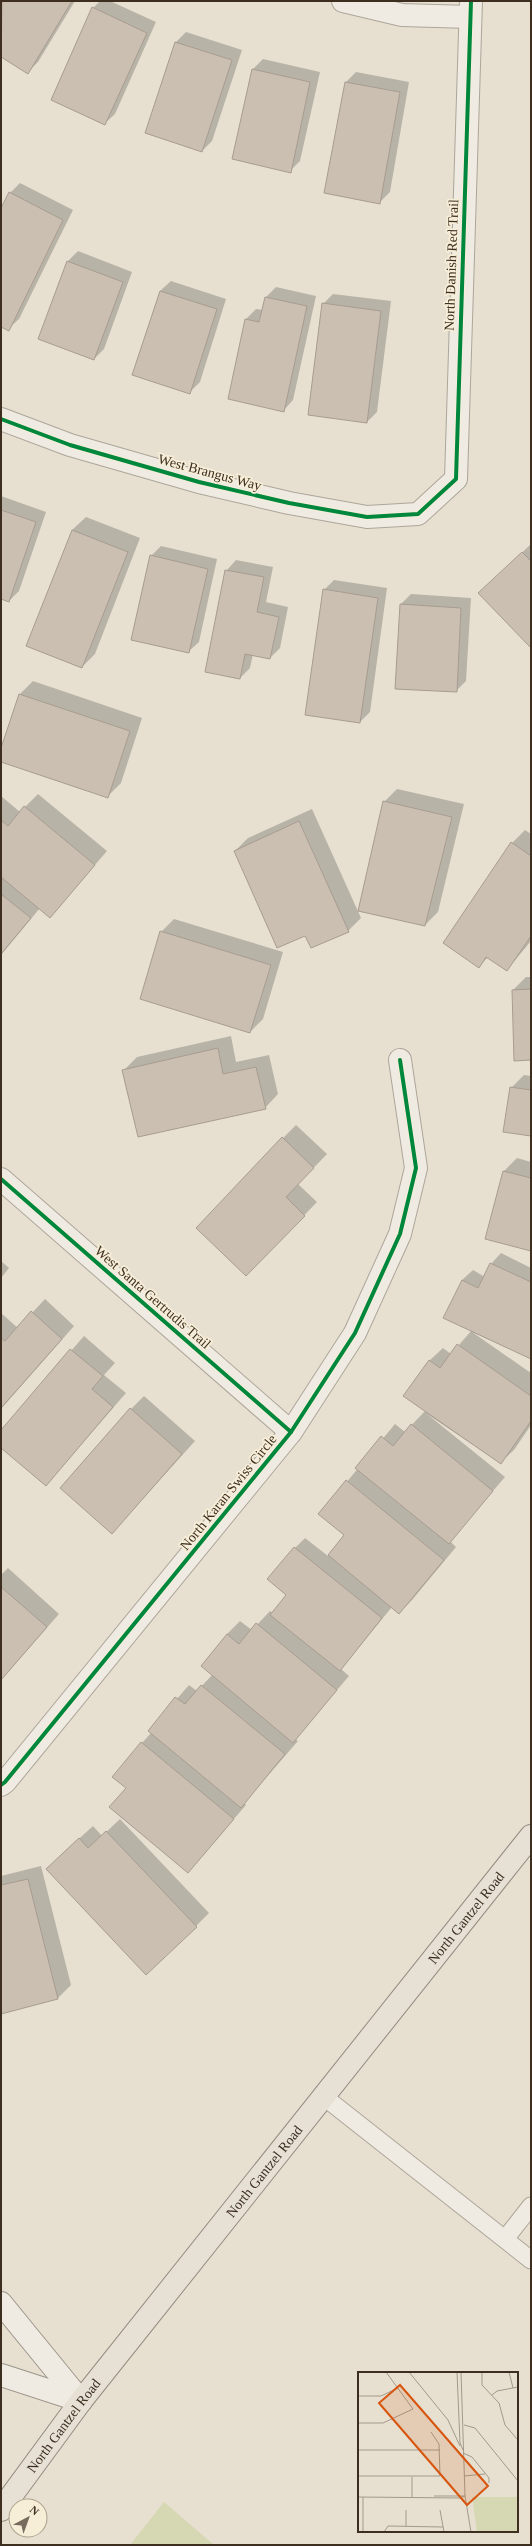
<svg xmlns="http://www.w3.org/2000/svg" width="532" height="2546" font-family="'Times New Roman',serif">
<rect width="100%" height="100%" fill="#e7e0d1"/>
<!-- green -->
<polygon fill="#d6d7b3" points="164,2502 214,2545 130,2545"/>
<!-- shadow -->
<g fill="#0003">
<polygon points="3,1 75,1 38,62 28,72 1,56 1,5"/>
<polygon points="100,1 110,1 156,22 115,114 104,124 93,8"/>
<polygon points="186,32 242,50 212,141 202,151 146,133 176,42"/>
<polygon points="263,59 320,72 300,161 290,171 233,158 253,69"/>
<polygon points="356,72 409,82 390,192 379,203 326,192 346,82"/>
<polygon points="20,183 73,210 19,319 8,329 1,326 1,210 10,193"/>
<polygon points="78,251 132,272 104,349 94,359 68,261"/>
<polygon points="171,281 226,299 200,382 190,392 133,375 160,291"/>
<polygon points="276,287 316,296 293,400 283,411 229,398 246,319 256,309 263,310 266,297"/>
<polygon points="333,294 391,301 377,412 367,422 323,304"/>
<polygon points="1,496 46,512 19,591 9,601 1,598"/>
<polygon points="86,517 140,538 95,654 82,667 72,530"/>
<polygon points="531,544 531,647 490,583"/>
<polygon points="161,546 217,559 199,642 188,652 151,556"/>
<polygon points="236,560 273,567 266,602 288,607 280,648 270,658 253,654 250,668 240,678 226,571"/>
<polygon points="334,580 387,588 370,712 360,722 324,590"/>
<polygon points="411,594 471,598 466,681 456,691 401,604"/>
<polygon points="33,681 142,718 121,783 108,796 1,761 1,751 20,694"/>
<polygon points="397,789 464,804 438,912 425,925 384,802"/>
<polygon points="38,794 107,851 50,917 40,908 1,955 1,796 20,812"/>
<polygon points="312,809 361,918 348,931 306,935 235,851 248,838"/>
<polygon points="525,830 531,834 531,941 507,970 488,957 479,967 512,843"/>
<polygon points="174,919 283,952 263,1019 250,1032 161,932"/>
<polygon points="526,977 531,977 531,1059 513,990"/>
<polygon points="231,1036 236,1062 269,1055 278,1094 265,1108 124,1070 137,1057"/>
<polygon points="524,1075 531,1076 531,1135 511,1088"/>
<polygon points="296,1125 327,1154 298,1184 317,1202 259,1262 283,1138"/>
<polygon points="517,1158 531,1162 531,1250 486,1238 504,1171"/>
<polygon points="501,1253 531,1268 531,1358 472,1332 531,1373 531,1425 514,1450 500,1463 427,1414 505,1477 450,1541 456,1547 412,1600 399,1613 392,1607 341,1669 349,1676 295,1739 298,1741 244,1803 246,1805 188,1872 127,1788 142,1743 151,1733 149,1731 189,1685 197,1691 213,1674 227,1634 240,1621 252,1630 270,1611 273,1613 288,1594 295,1548 305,1538 328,1556 345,1535 320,1514 395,1424 405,1432 426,1410 429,1361 443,1348 451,1354 472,1330 462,1280 473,1270 485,1277 491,1264"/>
<polygon points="1,1261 9,1268 1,1278"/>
<polygon points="45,1299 74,1326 1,1409 1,1313 18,1328"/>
<polygon points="84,1336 115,1363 104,1375 126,1393 46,1485 1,1447 1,1432"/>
<polygon points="144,1396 195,1441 112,1533 131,1409"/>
<polygon points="8,1568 59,1614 1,1680 1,1575"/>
<polygon points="120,1819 209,1913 196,1926 60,1856 93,1826 102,1836"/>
<polygon points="41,1866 71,1985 58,1998 1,2013 1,1876"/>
</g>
<!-- building -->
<g fill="#cbbfb2" stroke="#a89c90">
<polygon points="2,1 72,1 28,74 1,57"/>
<polygon points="92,7 147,33 105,125 51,100"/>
<polygon points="175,42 232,60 202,152 145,133"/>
<polygon points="252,69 310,82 291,173 232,159"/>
<polygon points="345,82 400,92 380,204 324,193"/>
<polygon points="9,192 63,220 9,331 1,327 1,208"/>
<polygon points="67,261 123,282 94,360 38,339"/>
<polygon points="160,291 217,309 190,394 132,375"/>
<polygon points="265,297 307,306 284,412 228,399 245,319 259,322"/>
<polygon points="322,303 381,311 367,423 308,415"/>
<polygon points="1,510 36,522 9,602 1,599"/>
<polygon points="72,530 128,552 82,668 26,646"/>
<polygon points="522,552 531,561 531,648 478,593"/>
<polygon points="150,555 208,569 189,653 131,640"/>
<polygon points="225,570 264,577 257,612 279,617 270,659 245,654 240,679 205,672"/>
<polygon points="323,589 378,598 360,723 305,715"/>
<polygon points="400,604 461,608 457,692 395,689"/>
<polygon points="19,694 130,731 108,798 1,762 1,748"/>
<polygon points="383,801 452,817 425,926 358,911"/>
<polygon points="24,806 95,865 50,918 1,877 1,820 8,826"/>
<polygon points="299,821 349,932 311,948 305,936 277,948 234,851"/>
<polygon points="511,842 531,856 531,936 507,971 486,957 479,968 443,943"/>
<polygon points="1,894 31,918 1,954"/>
<polygon points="160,931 271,965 250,1033 140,999"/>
<polygon points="531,989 531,1060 514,1061 512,990"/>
<polygon points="218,1048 223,1074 256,1067 266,1109 138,1137 122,1070"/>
<polygon points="510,1087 531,1090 531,1136 503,1132"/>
<polygon points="282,1137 314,1168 286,1197 305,1216 246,1276 196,1228"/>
<polygon points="503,1171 531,1178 531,1251 485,1239"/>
<polygon points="490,1263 531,1282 531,1359 443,1318 462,1280 478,1288"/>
<polygon points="31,1311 62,1339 1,1408 1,1338 5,1341"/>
<polygon points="457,1344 531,1396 531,1421 501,1464 403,1396 429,1360 440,1368"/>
<polygon points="70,1349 103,1376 92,1389 113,1407 46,1486 1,1448 1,1430"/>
<polygon points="130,1408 182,1454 112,1534 60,1488"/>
<polygon points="411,1424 493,1491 449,1544 355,1468 381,1436 393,1446"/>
<polygon points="346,1480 444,1560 399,1614 328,1555 344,1535 318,1514"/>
<polygon points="294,1547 382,1618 340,1671 270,1615 286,1595 267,1579"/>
<polygon points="1,1587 47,1627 1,1680"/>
<polygon points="256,1623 337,1690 293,1743 201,1666 227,1634 239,1644"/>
<polygon points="201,1685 285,1754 241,1808 148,1731 175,1697 185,1704"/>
<polygon points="141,1742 234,1819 188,1873 109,1807 126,1788 112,1777"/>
<polygon points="106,1831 197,1927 146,1975 46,1869 79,1838 88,1848"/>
<polygon points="28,1879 58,1999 1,2014 1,1885"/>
</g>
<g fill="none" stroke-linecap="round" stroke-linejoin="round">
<!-- lane casing -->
<g stroke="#ada599" stroke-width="19">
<g id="lane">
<polyline points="323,2096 531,2260"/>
<polyline points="505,2239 531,2206"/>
</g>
</g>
<!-- street casing -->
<g stroke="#ada599" stroke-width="24">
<g id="street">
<polyline points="343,1 402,15 470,17"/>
<polyline points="1,419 70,445 199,482 289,503 367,517 418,514 456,479 471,1"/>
<polyline points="1,1179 291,1432"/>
<polyline points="1,1785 5,1782 291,1432 355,1333 400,1234 416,1168 400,1060"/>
</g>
</g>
<!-- secondary casing -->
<g stroke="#9c958a" stroke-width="24">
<g id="secondary">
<polyline points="1,2303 81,2401"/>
<polyline points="1,2375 81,2401"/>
</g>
</g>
<!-- primary casing -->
<g stroke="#928b80" stroke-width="24">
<g id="primary">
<path id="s1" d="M1 2510 81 2401 531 1836"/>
</g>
</g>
<!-- lane -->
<use href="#lane" stroke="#efebe3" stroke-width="17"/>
<!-- street -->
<use href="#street" stroke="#efebe3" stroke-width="22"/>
<!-- secondary -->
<use href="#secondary" stroke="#efebe3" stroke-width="22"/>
<!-- primary -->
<use href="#primary" stroke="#e6e1d4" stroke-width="22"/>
<!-- cycleway casing -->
<g stroke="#f7eed8" stroke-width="6">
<g id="cycleway">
<polyline points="1,419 70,445 199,482 289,503 367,517 418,514 456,479 471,1"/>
<polyline points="1,1179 291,1432"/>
<polyline points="1,1785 5,1782 291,1432 355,1333 400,1234 416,1168 400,1060"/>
</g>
</g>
<!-- cycleway -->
<use href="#cycleway" stroke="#00873e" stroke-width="4"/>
</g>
<g text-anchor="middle" stroke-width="3.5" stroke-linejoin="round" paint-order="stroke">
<!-- street labels -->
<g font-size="14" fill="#3d2e20" stroke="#f7eed8">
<text transform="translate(451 265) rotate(-88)" y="5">North Danish Red Trail</text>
<text transform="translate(210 472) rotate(15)" y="5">West Brangus Way</text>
<text transform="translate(153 1297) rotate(41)" y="5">West Santa Gertrudis Trail</text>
<text transform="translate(228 1492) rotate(-51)" y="5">North Karan Swiss Circle</text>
<text dy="5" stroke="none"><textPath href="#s1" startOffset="753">North Gantzel Road</textPath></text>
<text dy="5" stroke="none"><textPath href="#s1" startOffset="429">North Gantzel Road</textPath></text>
<text dy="5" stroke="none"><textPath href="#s1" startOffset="105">North Gantzel Road</textPath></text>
</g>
</g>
<!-- overview -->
<g transform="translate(358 2372)">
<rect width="160" height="160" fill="#e7e0d1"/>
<path d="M114 125H159L160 160H119Z" fill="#d6d7b3"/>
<path fill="none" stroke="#a3998a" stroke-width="1" d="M51 0 90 48 102 74M99 0 102 71 105 78M103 0 107 124 113 160M124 0V13L141 31 147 53 160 68M151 0 155 16M134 23 139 19 160 15M0 24H23L40 16M0 51H25L55 37 28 0M106 53 117 56 160 109M0 78H82M105 81 114 85 131 106V111M0 104H82L81 72 73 60M106 104 127 102M54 105V125M76 124H107M0 125 102 126 107 124M5 125V160M48 138V154M82 138 86 160M26 160 30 154 85 155"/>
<path fill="#d7550e" fill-opacity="0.15" stroke="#d7550e" stroke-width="2" d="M42 13 130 114 109 133 21 31Z"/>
<rect width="160" height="160" fill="none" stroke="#3d2e20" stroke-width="2"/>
</g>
<!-- border -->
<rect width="532" height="2546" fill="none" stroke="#3d2e20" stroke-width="4"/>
<!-- north arrow -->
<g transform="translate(28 2518) rotate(41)"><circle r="19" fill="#f7eed8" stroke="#ada18e"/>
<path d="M0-3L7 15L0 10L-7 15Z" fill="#786c5e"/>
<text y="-6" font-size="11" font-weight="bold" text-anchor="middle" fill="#3d2e20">N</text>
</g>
</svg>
